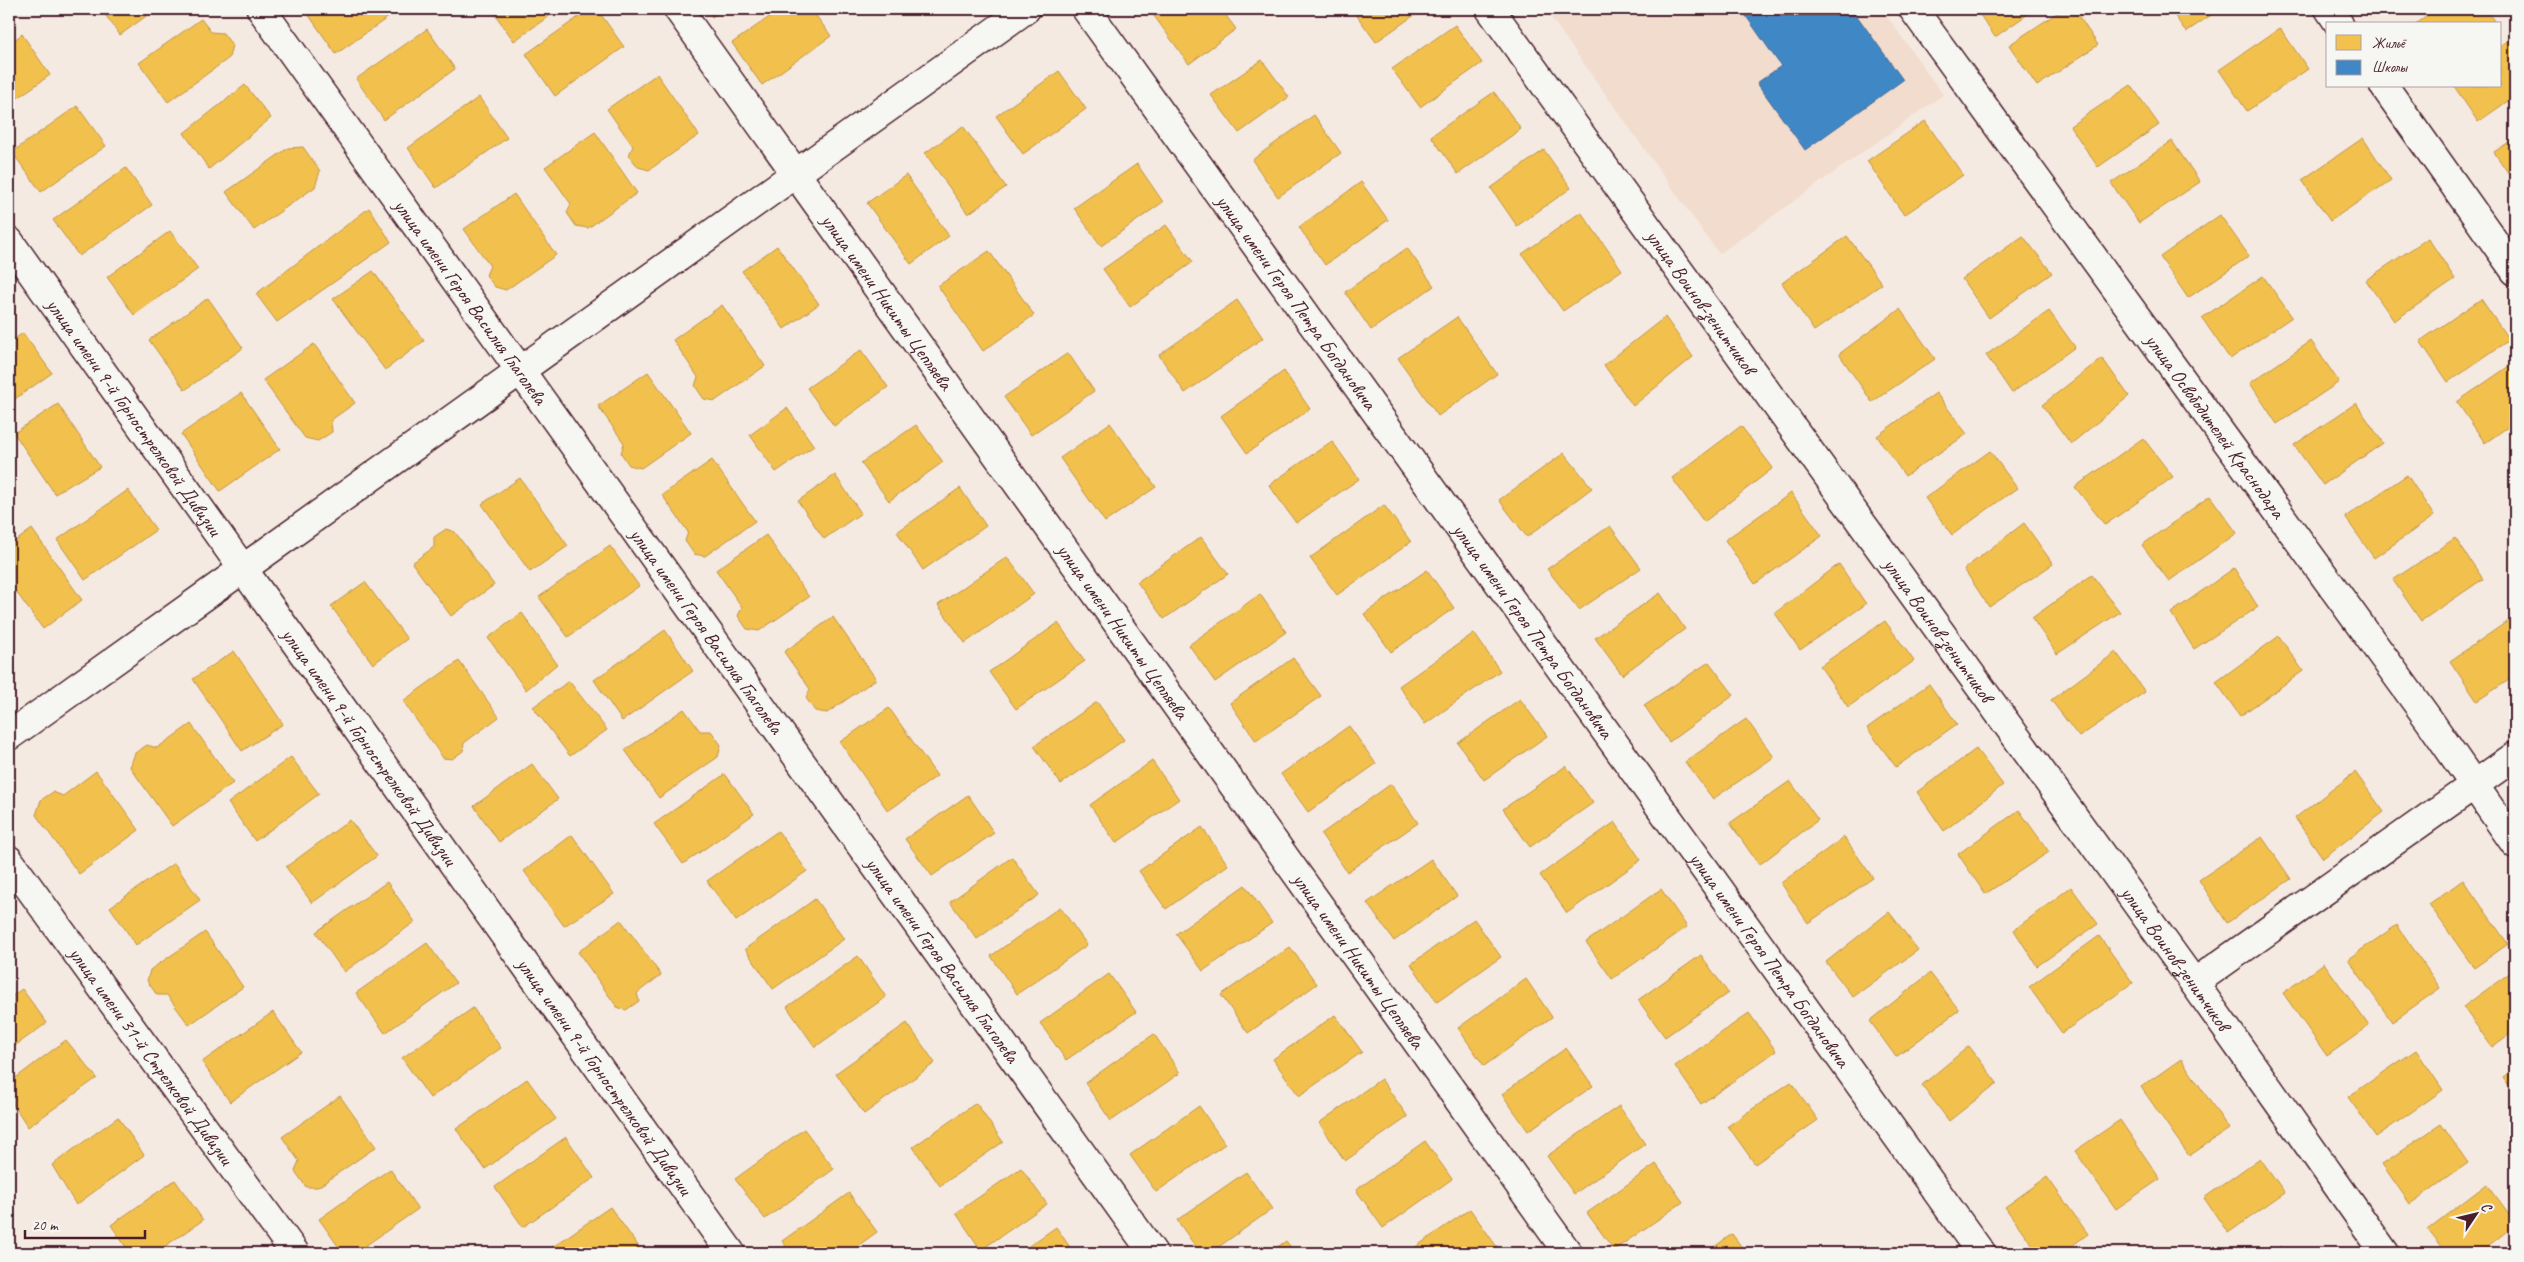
<svg xmlns="http://www.w3.org/2000/svg" width="2524" height="1262" font-family="Caveat,sans-serif">
<rect width="100%" height="100%" fill="#f4eae1"/>
<filter id="ink" filterUnits="userSpaceOnUse"><feTurbulence type="fractalNoise" baseFrequency=".02" numOctaves="2"/><feDisplacementMap in="SourceGraphic" scale="10" xChannelSelector="R" yChannelSelector="G"/><feConvolveMatrix kernelMatrix="1 2 1 2 8 2 1 2 1" color-interpolation-filters="sRGB"/></filter>
<g filter="url(#ink)">
<!-- built -->
<polygon fill="#f2dccd" points="1545,9 1882,9 1943,95 1719,254"/>
<!-- homes -->
<g fill="#f2c14e" stroke="#c09044">
<polygon points="101,9 156,9 120,35"/>
<polygon points="315,9 400,9 336,54 308,14"/>
<polygon points="491,9 559,9 514,41"/>
<polygon points="590,9 597,9 624,47 555,96 526,54"/>
<polygon points="706,9 723,9 712,17"/>
<polygon points="781,9 811,9 831,36 762,85 732,43"/>
<polygon points="1149,9 1221,9 1236,29 1189,64"/>
<polygon points="1352,9 1423,9 1376,42"/>
<polygon points="1976,9 2035,9 1995,37"/>
<polygon points="2063,9 2074,9 2098,45 2037,86 2009,45"/>
<polygon points="2170,9 2220,9 2186,32"/>
<polygon points="2437,9 2486,9 2496,24 2416,24"/>
<polygon points="201,19 211,32 223,33 232,45 229,58 168,102 139,63"/>
<polygon points="1455,25 1482,63 1420,107 1392,69"/>
<polygon points="2280,28 2308,69 2247,111 2219,70"/>
<polygon points="427,29 455,69 384,120 356,79"/>
<polygon points="22,34 50,75 9,104 9,44"/>
<polygon points="2511,39 2515,44 2515,96 2478,122 2454,86 2500,86 2500,46"/>
<polygon points="1262,60 1289,97 1239,133 1211,95"/>
<polygon points="1059,71 1086,109 1023,154 996,116"/>
<polygon points="657,74 699,135 649,170 638,167 629,155 633,146 607,109"/>
<polygon points="245,85 271,118 209,169 184,133"/>
<polygon points="2131,85 2159,125 2098,167 2070,126"/>
<polygon points="1494,92 1521,129 1458,174 1431,136"/>
<polygon points="479,97 507,138 436,188 408,148"/>
<polygon points="77,106 106,146 41,192 12,152"/>
<polygon points="1314,115 1341,153 1278,197 1252,160"/>
<polygon points="1925,121 1963,175 1904,215 1867,161"/>
<polygon points="963,126 1006,187 968,214 925,153"/>
<polygon points="595,132 637,193 588,228 576,226 567,213 571,204 545,167"/>
<polygon points="2363,138 2391,180 2330,221 2302,180"/>
<polygon points="2515,138 2515,183 2494,152"/>
<polygon points="2172,141 2200,182 2139,223 2111,183"/>
<polygon points="303,147 320,171 315,187 254,230 226,192 288,148"/>
<polygon points="1544,150 1571,188 1517,226 1491,188"/>
<polygon points="1137,164 1163,202 1101,246 1074,208"/>
<polygon points="126,168 152,205 79,256 53,220"/>
<polygon points="906,175 949,236 911,264 867,203"/>
<polygon points="1361,182 1388,220 1325,265 1299,227"/>
<polygon points="514,194 556,255 506,290 495,287 486,275 490,266 464,229"/>
<polygon points="369,208 391,242 277,322 256,294"/>
<polygon points="1581,212 1622,270 1563,311 1522,254"/>
<polygon points="2220,215 2249,256 2188,298 2160,257"/>
<polygon points="1166,225 1193,262 1130,307 1103,269"/>
<polygon points="170,231 198,269 134,315 107,277"/>
<polygon points="1847,236 1882,284 1814,331 1782,283"/>
<polygon points="2023,236 2052,273 1989,318 1962,279"/>
<polygon points="2428,238 2455,279 2394,321 2366,280"/>
<polygon points="777,246 819,304 784,329 742,271"/>
<polygon points="1407,248 1434,286 1371,330 1345,292"/>
<polygon points="989,251 1034,315 983,351 938,286"/>
<polygon points="373,271 424,341 385,370 333,299"/>
<polygon points="2263,276 2292,317 2230,359 2202,318"/>
<polygon points="208,298 243,348 185,390 149,340"/>
<polygon points="2481,299 2509,340 2448,382 2420,341"/>
<polygon points="1237,300 1263,338 1185,393 1159,355"/>
<polygon points="722,305 765,366 715,401 704,399 695,386 698,377 673,340"/>
<polygon points="1900,309 1935,359 1872,402 1839,354"/>
<polygon points="2049,311 2075,347 2012,393 1986,355"/>
<polygon points="1457,317 1497,374 1438,416 1398,358"/>
<polygon points="1665,317 1693,357 1633,406 1604,365"/>
<polygon points="23,333 52,373 9,403 9,343"/>
<polygon points="2311,341 2339,382 2277,424 2250,383"/>
<polygon points="314,344 355,403 331,420 332,432 318,441 305,438 263,380"/>
<polygon points="861,350 888,387 834,426 807,388"/>
<polygon points="1068,353 1094,391 1031,435 1004,397"/>
<polygon points="2102,358 2129,396 2071,444 2042,405"/>
<polygon points="2515,362 2515,422 2485,443 2457,402"/>
<polygon points="1284,371 1310,409 1247,453 1221,416"/>
<polygon points="648,372 691,433 641,468 629,465 621,453 624,443 598,406"/>
<polygon points="241,393 280,449 220,491 181,434"/>
<polygon points="1936,393 1967,434 1905,476 1877,436"/>
<polygon points="2356,403 2383,443 2323,485 2294,445"/>
<polygon points="58,404 100,467 55,494 14,433"/>
<polygon points="787,408 814,446 776,472 750,435"/>
<polygon points="1110,423 1156,487 1105,522 1060,458"/>
<polygon points="916,425 943,462 889,501 861,463"/>
<polygon points="1741,426 1773,468 1704,522 1672,478"/>
<polygon points="2143,438 2173,477 2105,525 2075,487"/>
<polygon points="1332,441 1359,479 1296,523 1269,485"/>
<polygon points="1990,451 2017,488 1952,535 1925,498"/>
<polygon points="1564,453 1592,488 1527,537 1499,500"/>
<polygon points="712,460 755,521 705,556 694,554 685,541 688,532 662,495"/>
<polygon points="835,475 861,513 824,539 798,501"/>
<polygon points="2407,475 2434,516 2374,558 2345,517"/>
<polygon points="520,478 568,546 530,572 482,504"/>
<polygon points="960,488 986,526 923,570 897,532"/>
<polygon points="128,490 156,530 85,580 57,540"/>
<polygon points="1791,493 1822,536 1755,584 1725,540"/>
<polygon points="2210,496 2237,533 2169,581 2142,545"/>
<polygon points="1384,505 1411,542 1337,595 1310,558"/>
<polygon points="2024,523 2053,564 1989,607 1964,569"/>
<polygon points="1610,526 1641,568 1579,610 1547,569"/>
<polygon points="32,529 82,600 43,629 9,582 9,546"/>
<polygon points="446,529 455,532 494,585 451,616 412,563 434,547 434,537"/>
<polygon points="766,535 809,597 759,631 747,629 738,616 742,607 716,570"/>
<polygon points="1201,537 1228,574 1164,619 1137,582"/>
<polygon points="2455,538 2483,579 2421,621 2393,580"/>
<polygon points="610,546 639,586 568,637 539,597"/>
<polygon points="1007,557 1034,594 965,643 938,605"/>
<polygon points="1839,564 1866,604 1800,650 1775,613"/>
<polygon points="2234,568 2258,607 2194,649 2171,613"/>
<polygon points="1427,570 1454,608 1391,652 1364,614"/>
<polygon points="2092,575 2120,612 2057,654 2032,618"/>
<polygon points="365,582 407,639 373,664 331,606"/>
<polygon points="1660,593 1685,629 1622,675 1595,638"/>
<polygon points="1260,594 1286,632 1215,682 1189,645"/>
<polygon points="522,613 557,664 526,690 488,638"/>
<polygon points="833,617 876,679 827,713 815,711 806,698 810,689 784,652"/>
<polygon points="2511,619 2515,625 2515,676 2477,701 2450,661"/>
<polygon points="1885,621 1914,661 1848,707 1820,666"/>
<polygon points="1058,623 1085,661 1016,709 989,672"/>
<polygon points="665,630 693,671 622,721 594,680"/>
<polygon points="1474,633 1500,671 1425,724 1399,686"/>
<polygon points="2279,636 2303,671 2240,716 2216,682"/>
<polygon points="234,651 283,724 242,751 193,679"/>
<polygon points="2116,652 2145,692 2079,737 2051,700"/>
<polygon points="1293,658 1321,696 1256,741 1230,703"/>
<polygon points="459,661 499,717 464,743 463,751 452,759 443,758 403,701"/>
<polygon points="1709,662 1734,695 1669,742 1644,705"/>
<polygon points="569,681 607,730 570,756 533,707"/>
<polygon points="1929,684 1957,724 1896,767 1867,728"/>
<polygon points="1520,699 1547,736 1484,780 1458,743"/>
<polygon points="1097,702 1124,740 1061,784 1034,746"/>
<polygon points="889,708 937,776 888,811 840,742"/>
<polygon points="684,709 700,731 711,731 721,745 718,757 659,798 625,750"/>
<polygon points="1746,719 1774,757 1713,799 1685,762"/>
<polygon points="191,724 233,783 172,826 130,767 135,753 147,745 157,748"/>
<polygon points="1349,726 1376,764 1308,812 1281,774"/>
<polygon points="1976,749 2003,785 1944,831 1917,792"/>
<polygon points="291,757 319,794 255,841 228,803"/>
<polygon points="1152,761 1179,799 1116,843 1090,805"/>
<polygon points="532,764 558,799 499,842 474,806"/>
<polygon points="1566,766 1593,803 1530,847 1503,809"/>
<polygon points="96,771 139,830 79,874 36,815 41,800 53,792 63,796"/>
<polygon points="2355,772 2384,812 2323,858 2295,818"/>
<polygon points="725,774 754,814 683,864 654,824"/>
<polygon points="1790,781 1818,820 1759,865 1730,823"/>
<polygon points="1391,784 1418,823 1347,872 1321,834"/>
<polygon points="968,795 994,833 932,876 905,839"/>
<polygon points="2019,810 2049,852 1985,894 1958,854"/>
<polygon points="350,820 377,856 312,903 286,867"/>
<polygon points="1615,822 1641,860 1567,913 1540,875"/>
<polygon points="1202,827 1228,865 1166,909 1139,871"/>
<polygon points="778,831 807,871 736,921 707,881"/>
<polygon points="572,835 614,894 564,926 524,871"/>
<polygon points="1844,837 1873,878 1808,923 1781,883"/>
<polygon points="2262,837 2291,879 2227,923 2199,880"/>
<polygon points="1012,857 1039,895 977,939 950,902"/>
<polygon points="1431,859 1457,896 1394,941 1367,903"/>
<polygon points="174,863 200,900 136,945 110,907"/>
<polygon points="2463,880 2508,944 2474,968 2429,904"/>
<polygon points="387,882 415,922 344,972 316,932"/>
<polygon points="1245,885 1272,923 1203,971 1176,934"/>
<polygon points="2071,887 2098,924 2037,966 2014,930"/>
<polygon points="1661,889 1687,927 1612,979 1586,942"/>
<polygon points="815,899 844,939 773,989 745,949"/>
<polygon points="1060,907 1087,945 1017,994 991,956"/>
<polygon points="1889,912 1918,950 1853,997 1826,962"/>
<polygon points="1474,919 1501,957 1437,1002 1411,964"/>
<polygon points="621,920 661,975 637,993 639,1001 626,1010 617,1007 578,952"/>
<polygon points="2397,925 2440,988 2392,1022 2348,959"/>
<polygon points="205,932 243,987 189,1025 167,995 157,995 147,981 150,970"/>
<polygon points="2099,936 2133,983 2062,1033 2029,987"/>
<polygon points="427,943 456,983 385,1033 356,993"/>
<polygon points="1290,947 1317,984 1248,1033 1221,995"/>
<polygon points="1701,955 1728,993 1665,1037 1638,1000"/>
<polygon points="858,956 886,997 815,1047 787,1007"/>
<polygon points="2324,963 2369,1026 2327,1056 2283,993"/>
<polygon points="2515,969 2515,1030 2492,1047 2463,1007"/>
<polygon points="1930,973 1959,1010 1896,1057 1870,1021"/>
<polygon points="1109,974 1136,1012 1066,1060 1040,1023"/>
<polygon points="1526,979 1552,1017 1484,1066 1458,1028"/>
<polygon points="22,989 47,1023 9,1050 9,998"/>
<polygon points="473,1008 501,1048 430,1098 402,1058"/>
<polygon points="273,1012 301,1052 230,1102 202,1062"/>
<polygon points="1749,1013 1776,1051 1701,1104 1675,1066"/>
<polygon points="1335,1015 1362,1052 1299,1096 1273,1059"/>
<polygon points="907,1023 935,1063 864,1114 836,1073"/>
<polygon points="1154,1034 1180,1073 1111,1121 1085,1083"/>
<polygon points="66,1040 97,1078 28,1127 9,1098 9,1083"/>
<polygon points="1969,1046 1997,1083 1949,1121 1922,1085"/>
<polygon points="1566,1048 1593,1086 1528,1131 1502,1094"/>
<polygon points="2416,1050 2443,1090 2376,1137 2348,1097"/>
<polygon points="2181,1059 2229,1129 2189,1156 2141,1087"/>
<polygon points="2515,1068 2515,1094 2503,1077"/>
<polygon points="527,1079 556,1119 485,1169 456,1129"/>
<polygon points="1381,1079 1408,1117 1345,1161 1319,1123"/>
<polygon points="1791,1082 1818,1120 1755,1164 1728,1126"/>
<polygon points="340,1096 376,1147 318,1187 306,1187 295,1171 299,1161 282,1137"/>
<polygon points="976,1103 1003,1142 940,1186 913,1147"/>
<polygon points="1199,1106 1225,1144 1156,1192 1130,1155"/>
<polygon points="1619,1106 1645,1144 1574,1194 1547,1156"/>
<polygon points="118,1117 144,1155 76,1205 52,1165"/>
<polygon points="2120,1120 2160,1179 2116,1209 2075,1151"/>
<polygon points="2441,1124 2468,1163 2410,1204 2382,1164"/>
<polygon points="804,1129 834,1169 765,1219 735,1179"/>
<polygon points="566,1137 594,1178 523,1227 495,1187"/>
<polygon points="1425,1141 1452,1179 1383,1228 1356,1190"/>
<polygon points="2260,1158 2285,1193 2228,1233 2204,1198"/>
<polygon points="1656,1164 1683,1202 1614,1250 1587,1213"/>
<polygon points="1021,1168 1047,1204 981,1250 956,1213"/>
<polygon points="390,1169 418,1209 355,1253 343,1253 319,1219"/>
<polygon points="1246,1172 1272,1209 1210,1253 1200,1253 1177,1220"/>
<polygon points="2047,1177 2088,1234 2062,1253 2038,1253 2005,1207"/>
<polygon points="175,1180 203,1220 155,1253 130,1253 111,1225"/>
<polygon points="2487,1184 2515,1222 2515,1225 2479,1253 2447,1253 2428,1229"/>
<polygon points="849,1193 877,1232 848,1253 791,1253 782,1241"/>
<polygon points="610,1207 639,1247 630,1253 544,1253"/>
<polygon points="1470,1209 1497,1247 1487,1253 1407,1253"/>
<polygon points="1056,1227 1074,1253 1019,1253"/>
<polygon points="1732,1234 1746,1253 1706,1253"/>
<polygon points="1286,1241 1295,1253 1269,1253"/>
<polygon points="9,1243 16,1253 9,1253"/>
<polygon points="2281,1246 2286,1253 2270,1253"/>
</g>
<!-- schools -->
<polygon fill="#3f88c5" stroke="#426897" points="1741,9 1852,9 1903,80 1805,150 1757,83 1781,66"/>
<g fill="none" stroke-linecap="round" stroke-linejoin="round">
<!-- minor casing -->
<g stroke="#4a1f2b" stroke-width="31">
<g id="minor">
<path id="s1" d="M261 9 1153 1253"/>
<path id="s2" d="M678 9 1568 1253"/>
<path id="s3" d="M1086 9 1981 1253"/>
<path id="s4" d="M1490 9 2194 983 2385 1253"/>
<path id="s5" d="M1913 9 2429 720 2515 844"/>
<polyline points="2329,9 2339,24"/>
<polyline points="2384,86 2515,271"/>
<path id="s6" d="M9 241 731 1253"/>
<polyline points="9,736 1026,9"/>
<path id="s7" d="M9 860 295 1253"/>
<polyline points="2194,983 2515,756"/>
</g>
</g>
<!-- minor -->
<use href="#minor" stroke="#f6f6f2" stroke-width="28"/>
</g>
</g>
<g text-anchor="middle" stroke-width="5" stroke-linejoin="round" paint-order="stroke">
<!-- street labels -->
<g font-size="20" fill="#4a1f2b" stroke="#f6f6f2">
<text dy="7" stroke="none"><textPath href="#s4" startOffset="361">улица Воинов-зенитчиков</textPath></text>
<text dy="7" stroke="none"><textPath href="#s1" startOffset="360">улица имени Героя Василия Глаголева</textPath></text>
<text dy="7" stroke="none"><textPath href="#s2" startOffset="360">улица имени Никиты Цепляева</textPath></text>
<text dy="7" stroke="none"><textPath href="#s3" startOffset="361">улица имени Героя Петра Богдановича</textPath></text>
<text dy="7" stroke="none"><textPath href="#s6" startOffset="216">улица имени 9-й Горнострелковой Дивизии</textPath></text>
<text dy="7" stroke="none"><textPath href="#s5" startOffset="515">улица Освободителей Краснодара</textPath></text>
<text dy="7" stroke="none"><textPath href="#s4" startOffset="766">улица Воинов-зенитчиков</textPath></text>
<text dy="7" stroke="none"><textPath href="#s1" startOffset="765">улица имени Героя Василия Глаголева</textPath></text>
<text dy="7" stroke="none"><textPath href="#s2" startOffset="765">улица имени Никиты Цепляева</textPath></text>
<text dy="7" stroke="none"><textPath href="#s3" startOffset="766">улица имени Героя Петра Богдановича</textPath></text>
<text dy="7" stroke="none"><textPath href="#s6" startOffset="621">улица имени 9-й Горнострелковой Дивизии</textPath></text>
<text dy="7" stroke="none"><textPath href="#s4" startOffset="1171">улица Воинов-зенитчиков</textPath></text>
<text dy="7" stroke="none"><textPath href="#s3" startOffset="1171">улица имени Героя Петра Богдановича</textPath></text>
<text dy="7" stroke="none"><textPath href="#s1" startOffset="1170">улица имени Героя Василия Глаголева</textPath></text>
<text dy="7" stroke="none"><textPath href="#s2" startOffset="1170">улица имени Никиты Цепляева</textPath></text>
<text dy="7" stroke="none"><textPath href="#s7" startOffset="242">улица имени 31-й Стрелковой Дивизии</textPath></text>
<text dy="7" stroke="none"><textPath href="#s6" startOffset="1026">улица имени 9-й Горнострелковой Дивизии</textPath></text>
</g>
</g>
<!-- margin -->
<rect width="2524" height="1262" fill="none" stroke="#f6f6f2" stroke-width="30"/>
<rect x="15" y="15" width="2494" height="1232" fill="none" stroke="#4a1f2b" stroke-width="2" filter="url(#ink)"/>
<!-- legend -->
<rect x="2326" y="22" width="175" height="65" fill="#f6f6f2" stroke="#b1a0a2"/>
<rect x="2336" y="35" width="25" height="15" fill="#f2c14e" stroke="#b1a0a2"/>
<text x="2372" y="48" font-size="15" fill="#4a1f2b">Жильё</text>
<rect x="2336" y="60" width="25" height="15" fill="#3f88c5" stroke="#b1a0a2"/>
<text x="2372" y="72" font-size="15" fill="#4a1f2b">Школы</text>
<!-- north arrow -->
<g transform="translate(2476 1214) rotate(55)" stroke="#f6f6f2" stroke-width="4" paint-order="stroke">
<path d="M0-4L9 19L0 12L-9 19Z" fill="#4a1f2b"/>
<text y="-8" font-size="14" font-weight="bold" text-anchor="middle" fill="#4a1f2b">С</text>
</g>
<!-- scale -->
<path d="M25 1230v8h120v-8" fill="none" stroke="#4a1f2b" stroke-width="2.5"/>
<text x="32" y="1230" font-size="15" fill="#4a1f2b" stroke="#f6f6f2" stroke-width="4" paint-order="stroke">20 m</text>
</svg>
